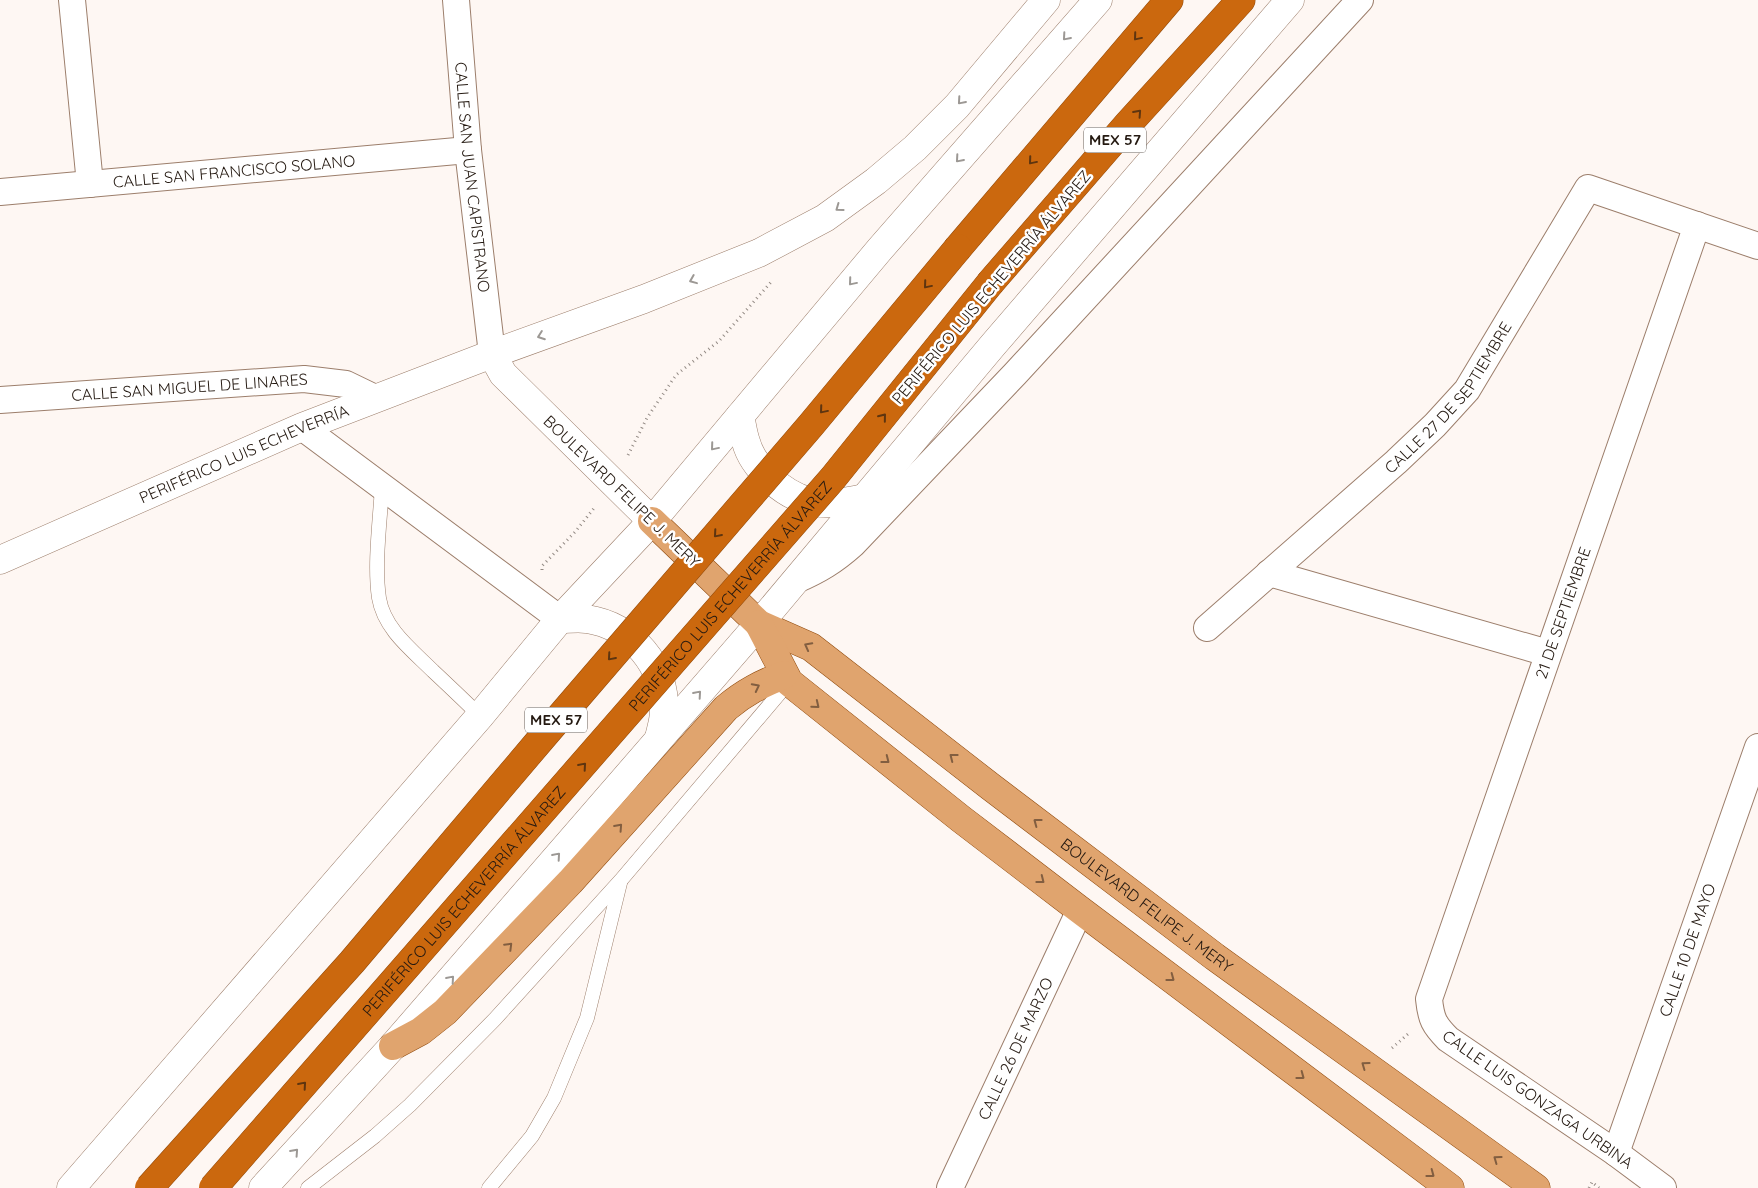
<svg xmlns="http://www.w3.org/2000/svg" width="1758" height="1188" font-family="Quicksand,sans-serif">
<rect width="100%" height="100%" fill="#fef7f3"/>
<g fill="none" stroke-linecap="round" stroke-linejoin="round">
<!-- lane casing -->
<g stroke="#9c7e6b" stroke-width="15">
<g id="lane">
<path d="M382 487C380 521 374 565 379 598 384 629 412 650 433 671 449 686 465 701 480 716"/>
<polyline points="308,1188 375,1136 410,1105 495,1019 621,880 789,682"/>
<polyline points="489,1188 532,1136 554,1098 587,1018 620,883"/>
</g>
</g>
<!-- street casing -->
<g stroke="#9c7e6b" stroke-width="28">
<g id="street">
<polyline points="72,0 90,184"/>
<path id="s1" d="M456 0 468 150 492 354"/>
<path id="s2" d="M0 192 468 150"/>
<path id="s3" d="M0 400 304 379 346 384 375 398"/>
<polyline points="302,427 560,619"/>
<polyline points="1269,573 1548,653"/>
<path d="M796 580C819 570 834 561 853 544L1015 374 1360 0"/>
<path id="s4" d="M1207 628 1396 462 1435 425 1467 390 1588 188 1758 246"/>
<path id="s5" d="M1616 1153 1758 747"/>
<path id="s6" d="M950 1188 1080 910"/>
<path id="s7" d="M1663 1188 1616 1153 1448 1039C1434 1025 1431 1019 1429 999L1697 225"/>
</g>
</g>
<!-- secondary casing -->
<g stroke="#9c7e6b" stroke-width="29">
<g id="secondary">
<polyline points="492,354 503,374 652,521"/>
<path d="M740 416C742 424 743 434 746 442 753 468 783 494 808 501 827 506 846 502 865 498"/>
<path id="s8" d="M0 560 302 427 492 354 644 299 759 253 825 218 876 181 915 148 957 106 1046 0"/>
<path d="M560 619C569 619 579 618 587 619 632 626 666 666 664 711 664 720 661 729 659 738"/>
<polyline points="71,1188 480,716 560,619 652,521 880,249 1098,0"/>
<polyline points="263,1188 393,1046 759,624 993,345 1290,0"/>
</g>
</g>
<!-- primary casing -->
<g stroke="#914c0f" stroke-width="29">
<g id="primary">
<path id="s9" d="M652 521 759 624 811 647 991 787 1215 957 1536 1188"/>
<polyline points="759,624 789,682 961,819 1080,910 1450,1188"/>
<path d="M393 1046 421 1031 445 1012 570 882 726 708C745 692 761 684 784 675"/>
</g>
</g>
<!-- highway casing -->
<g stroke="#914c0f" stroke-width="29">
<g id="highway">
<polyline points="958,248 1169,0"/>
<polyline points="991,282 1128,124 1241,0"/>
</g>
</g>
<!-- path -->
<g stroke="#938a84" stroke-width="3" stroke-dasharray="1 4" stroke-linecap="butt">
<polyline points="628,455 647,418 676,375 719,341 772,281"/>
<polyline points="542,570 542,566 575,532 595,507"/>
<polyline points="1392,1048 1408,1034"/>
<polyline points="1589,1188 1592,1182 1599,1188"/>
</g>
<!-- lane -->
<use href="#lane" stroke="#fff" stroke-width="14"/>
<!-- street -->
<use href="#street" stroke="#fff" stroke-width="26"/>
<!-- secondary -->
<use href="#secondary" stroke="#fff" stroke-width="28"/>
<!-- primary -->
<use href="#primary" stroke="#e0a46e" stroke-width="28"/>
<!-- highway -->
<use href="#highway" stroke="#cb680e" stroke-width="28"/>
<!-- highway-bridge casing -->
<g stroke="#914c0f" stroke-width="29" stroke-linecap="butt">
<g id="highway-bridge">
<polyline points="149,1188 352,962 541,739 811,425 958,248"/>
<path id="s10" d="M213 1188 833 478 991 282"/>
</g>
</g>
<!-- highway-bridge -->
<use href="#highway-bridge" stroke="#cb680e" stroke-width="28"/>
</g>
<!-- one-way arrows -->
<defs><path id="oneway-chevron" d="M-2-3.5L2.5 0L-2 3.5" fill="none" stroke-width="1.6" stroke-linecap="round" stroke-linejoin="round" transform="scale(1.25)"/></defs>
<g stroke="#9c9894">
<use href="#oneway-chevron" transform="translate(1066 37) rotate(131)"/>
<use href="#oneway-chevron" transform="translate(961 101) rotate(131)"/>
<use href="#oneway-chevron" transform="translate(959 159) rotate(131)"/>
<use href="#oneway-chevron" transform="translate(839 208) rotate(144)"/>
<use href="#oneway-chevron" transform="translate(693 280) rotate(158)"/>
<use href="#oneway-chevron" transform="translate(852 282) rotate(130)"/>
<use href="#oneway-chevron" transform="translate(541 336) rotate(160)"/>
<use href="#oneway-chevron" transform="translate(714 447) rotate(130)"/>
<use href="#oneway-chevron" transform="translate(698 694) rotate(-49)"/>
<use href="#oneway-chevron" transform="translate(557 856) rotate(-49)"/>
<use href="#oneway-chevron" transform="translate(451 979) rotate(-49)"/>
<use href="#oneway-chevron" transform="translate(295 1152) rotate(-48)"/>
</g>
<g stroke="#5e3510">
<use href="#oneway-chevron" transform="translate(1137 37) rotate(130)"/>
<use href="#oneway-chevron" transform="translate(1138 113) rotate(-48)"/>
<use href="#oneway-chevron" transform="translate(1032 161) rotate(130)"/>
<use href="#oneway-chevron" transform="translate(927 285) rotate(130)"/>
<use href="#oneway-chevron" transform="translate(823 410) rotate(130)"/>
<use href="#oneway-chevron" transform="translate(883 417) rotate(-51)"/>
<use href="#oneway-chevron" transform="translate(717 534) rotate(131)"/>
<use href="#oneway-chevron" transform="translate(611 657) rotate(131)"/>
<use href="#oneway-chevron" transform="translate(583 766) rotate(-49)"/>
<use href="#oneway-chevron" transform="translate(303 1085) rotate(-49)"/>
</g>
<g stroke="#825e40">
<use href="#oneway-chevron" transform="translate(808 646) rotate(-152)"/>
<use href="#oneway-chevron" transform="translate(756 687) rotate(-27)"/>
<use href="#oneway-chevron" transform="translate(816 705) rotate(39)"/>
<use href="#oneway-chevron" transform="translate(953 757) rotate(-142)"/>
<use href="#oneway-chevron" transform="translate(886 760) rotate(38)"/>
<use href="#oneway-chevron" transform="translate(1037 822) rotate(-143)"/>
<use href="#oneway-chevron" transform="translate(619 827) rotate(-48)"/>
<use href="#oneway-chevron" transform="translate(1041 880) rotate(38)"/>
<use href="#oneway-chevron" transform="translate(509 946) rotate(-45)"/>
<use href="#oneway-chevron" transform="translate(1171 978) rotate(37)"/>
<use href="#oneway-chevron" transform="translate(1365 1065) rotate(-144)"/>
<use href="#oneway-chevron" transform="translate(1301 1076) rotate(37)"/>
<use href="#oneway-chevron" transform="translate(1497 1159) rotate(-144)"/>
<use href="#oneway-chevron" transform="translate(1431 1174) rotate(37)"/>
</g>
<g text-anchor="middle" stroke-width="5" stroke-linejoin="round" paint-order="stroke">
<!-- shield labels -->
<g fill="#fff" stroke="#665e58" stroke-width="1">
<rect x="1084" y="127.5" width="62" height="25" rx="4"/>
<rect x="525" y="707.5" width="62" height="25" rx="4"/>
</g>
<g font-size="15" font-weight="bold" fill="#241911">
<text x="1115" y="145">MEX 57</text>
<text x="556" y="725">MEX 57</text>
</g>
<!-- street labels -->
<g font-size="16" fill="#241911" stroke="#fff">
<text dy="6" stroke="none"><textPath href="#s2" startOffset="235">CALLE SAN FRANCISCO SOLANO</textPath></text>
<text dy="6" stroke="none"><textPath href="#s1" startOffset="178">CALLE SAN JUAN CAPISTRANO</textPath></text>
<text transform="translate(991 287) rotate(-50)" y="6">PERIFÉRICO LUIS ECHEVERRÍA ÁLVAREZ</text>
<text dy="6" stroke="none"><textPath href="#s3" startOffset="190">CALLE SAN MIGUEL DE LINARES</textPath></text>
<text dy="6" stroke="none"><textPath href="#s4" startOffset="335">CALLE 27 DE SEPTIEMBRE</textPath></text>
<text dy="6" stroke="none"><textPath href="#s8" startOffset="266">PERIFÉRICO LUIS ECHEVERRÍA</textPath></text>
<text transform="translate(622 491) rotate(44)" y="6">BOULEVARD FELIPE J. MERY</text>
<text dy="6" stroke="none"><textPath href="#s10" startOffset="786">PERIFÉRICO LUIS ECHEVERRÍA ÁLVAREZ</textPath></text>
<text dy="6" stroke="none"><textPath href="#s7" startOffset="716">21 DE SEPTIEMBRE</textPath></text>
<text dy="6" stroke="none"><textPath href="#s10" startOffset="381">PERIFÉRICO LUIS ECHEVERRÍA ÁLVAREZ</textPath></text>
<text dy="6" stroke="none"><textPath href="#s9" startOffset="629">BOULEVARD FELIPE J. MERY</textPath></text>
<text dy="6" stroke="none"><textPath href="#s5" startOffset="215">CALLE 10 DE MAYO</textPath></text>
<text dy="6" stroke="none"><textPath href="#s6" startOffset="154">CALLE 26 DE MARZO</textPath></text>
<text transform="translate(1538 1099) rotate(35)" y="6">CALLE LUIS GONZAGA URBINA</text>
</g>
</g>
</svg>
